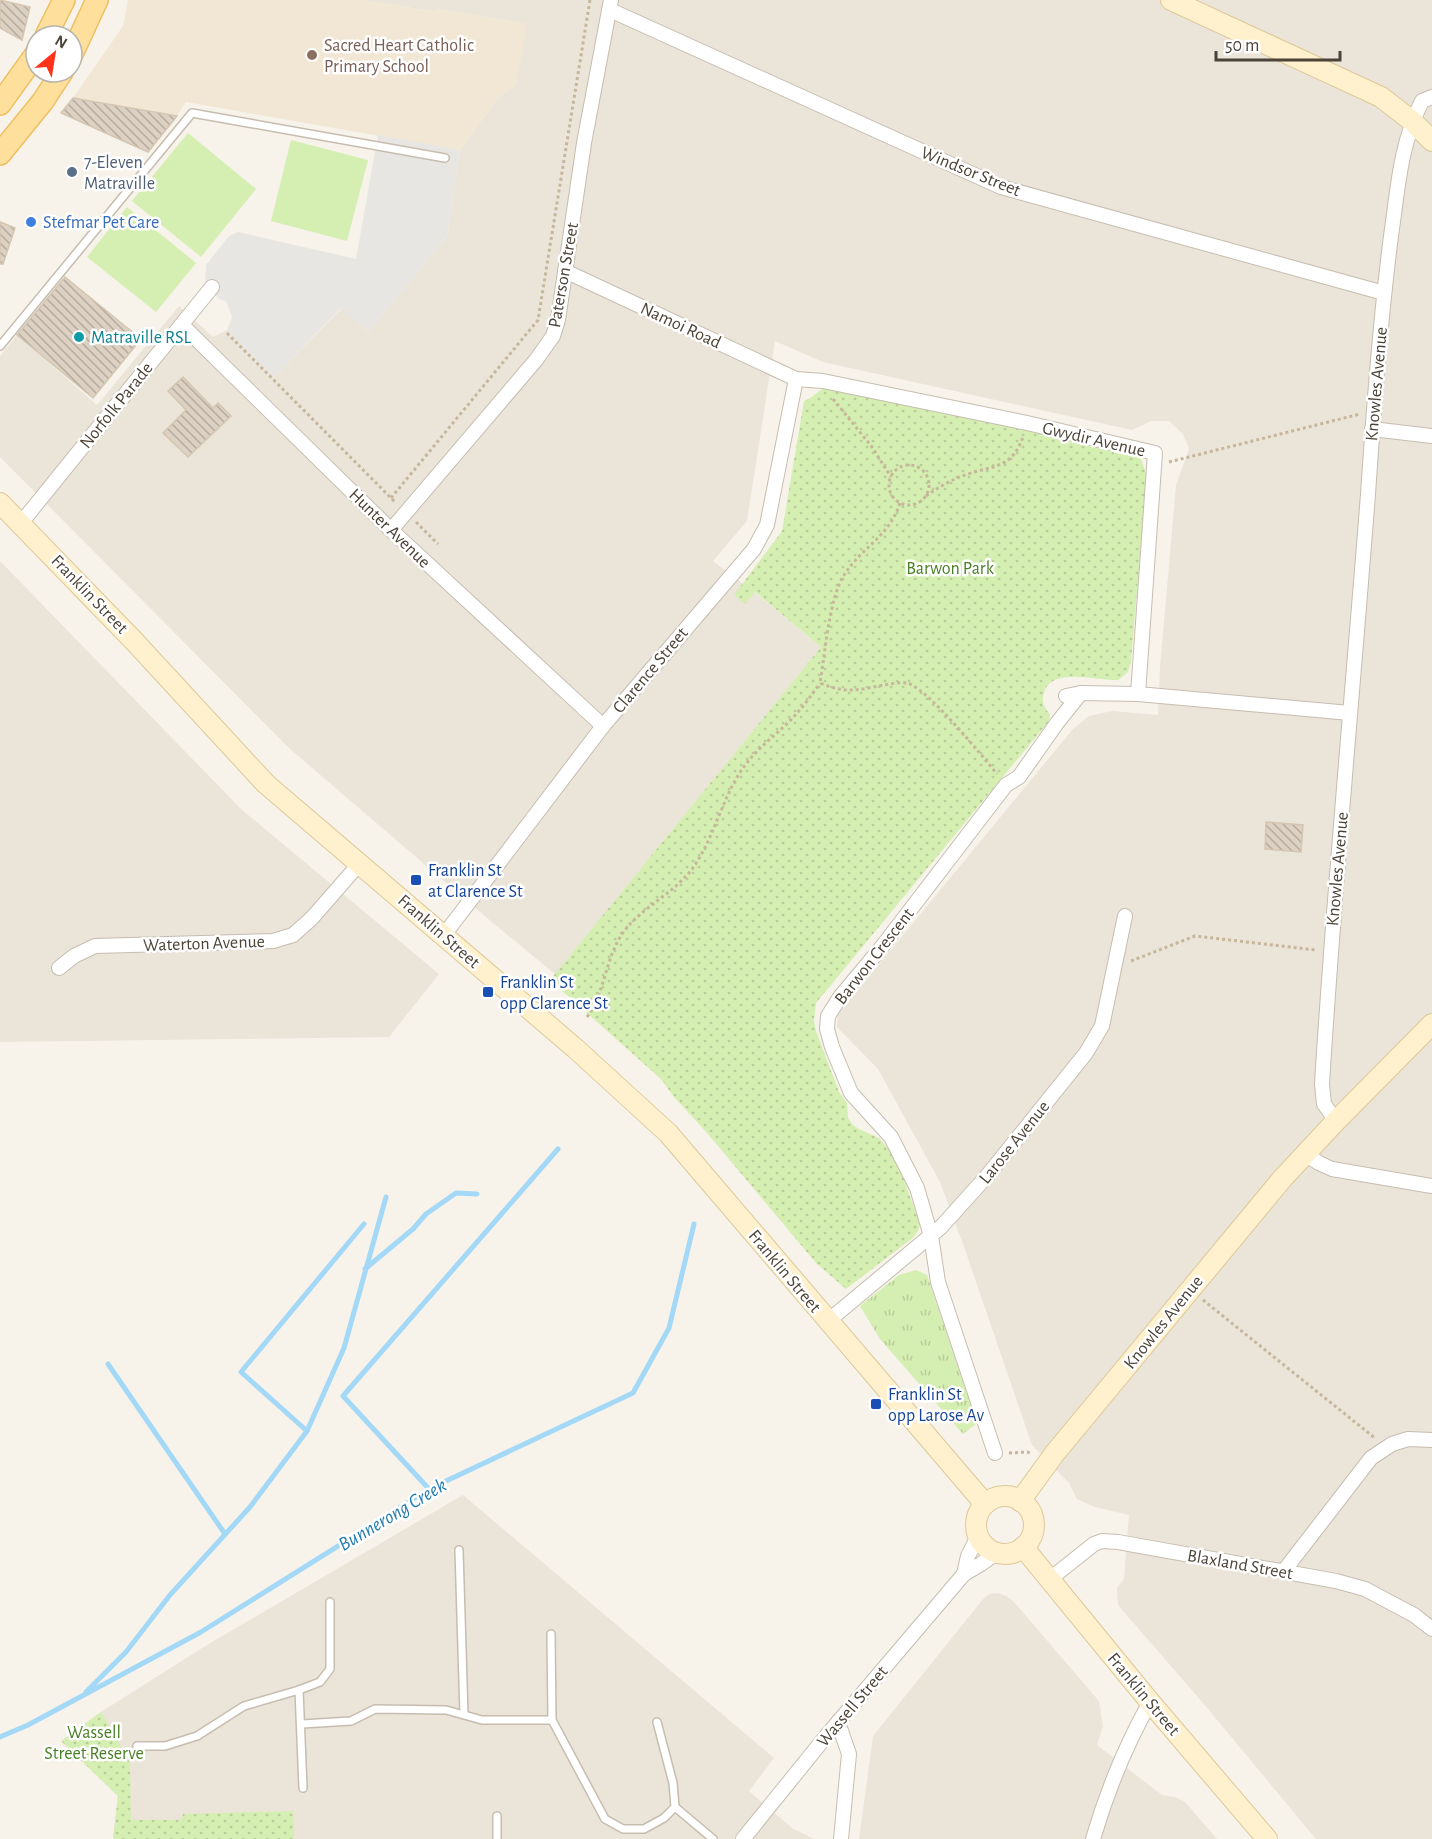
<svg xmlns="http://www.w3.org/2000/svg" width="1432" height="1839" font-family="'Alegreya Sans',sans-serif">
<defs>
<pattern id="grass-tufts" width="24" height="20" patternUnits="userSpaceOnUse" patternTransform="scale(1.5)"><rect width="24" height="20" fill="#d5eeb1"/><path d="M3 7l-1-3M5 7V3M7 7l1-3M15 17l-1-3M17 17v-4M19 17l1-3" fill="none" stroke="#b8cd99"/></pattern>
<pattern id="park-dots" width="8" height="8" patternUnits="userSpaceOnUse" patternTransform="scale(1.5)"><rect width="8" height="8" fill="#d5eeb1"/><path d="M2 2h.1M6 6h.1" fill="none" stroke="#b8cd99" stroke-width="1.8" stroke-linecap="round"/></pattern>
<pattern id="building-back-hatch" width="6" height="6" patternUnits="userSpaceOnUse" patternTransform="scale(1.5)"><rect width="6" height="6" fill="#dcd1c2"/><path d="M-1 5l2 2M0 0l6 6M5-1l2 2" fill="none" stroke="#b5ab9f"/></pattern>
</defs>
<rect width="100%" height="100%" fill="#f7f3eb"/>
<!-- residential -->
<g fill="#ebe4d9">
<polygon points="364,0 1432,0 1432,1839 1316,1839 1203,1703 1118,1605 1117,1588 1124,1579 1129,1515 1095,1507 1077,1499 1069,1483 1032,1445 963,1244 940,1182 878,1069 837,1027 838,1014 1073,729 1089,716 1112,711 1158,715 1160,668 1176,485 1189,449 1183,434 1169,421 1151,421 1132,430 823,362 775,341 747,521 713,561 754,592 821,647 555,974 493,923 290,749 0,457 0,356 17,335 97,405 179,306 213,337 227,330 274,377 342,308 368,332 447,237 460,150 497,99 516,84 526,24 437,9 436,12"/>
<polygon points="0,561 241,809 439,974 389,1037 0,1042"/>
<polygon points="463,1495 774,1758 749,1791 792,1828 814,1839 113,1839 118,1796 61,1741 101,1712 202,1648"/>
<polygon points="998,1593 1006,1596 1014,1602 1099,1701 1103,1726 1097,1745 1162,1795 1175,1797 1185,1802 1217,1839 859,1839 873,1736 984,1598 990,1594"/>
</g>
<!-- education -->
<polygon fill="#f1e7d4" points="128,0 364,0 435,12 437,9 527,24 516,84 497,99 460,150 186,102 177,116 73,98 123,26"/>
<!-- grass -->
<polygon fill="url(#grass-tufts)" points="916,1270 927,1275 977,1423 963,1434 880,1339 860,1306 899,1275"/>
<!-- park -->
<g fill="url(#park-dots)">
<path d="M826 387 1128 452 1141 459 1147 476 1131 661 1128 672 1118 680C1097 681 1051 666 1044 693 1041 701 1044 708 1050 714L1049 721 816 1003 814 1021 816 1031 839 1092 847 1103 848 1118 853 1125 859 1129 879 1138 890 1151 903 1177 920 1224 918 1231 914 1237 846 1289 816 1263 708 1134 674 1097 661 1079 550 980 821 647 755 592 745 604 734 595 782 531 804 401C813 398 817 391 826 387Z"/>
<polygon points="101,1712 130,1763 131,1820 182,1820 183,1814 293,1811 294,1839 113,1839 118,1796 61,1741"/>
</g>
<!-- garden -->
<g fill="#d5eeb1">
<polygon points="188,133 256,189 201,257 132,201"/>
<polygon points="291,140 368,160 347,241 271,221"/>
<polygon points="127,207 196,263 156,312 87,257"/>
</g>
<!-- parking -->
<polygon fill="#e8e6e2" points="378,135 460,150 447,237 368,332 341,308 274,377 227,330 232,317 226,301 221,300 205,285 206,265 229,236 238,232 356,259"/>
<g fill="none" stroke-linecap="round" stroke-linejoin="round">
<!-- stream -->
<g stroke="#a3d8f7" stroke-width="5">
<polyline points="365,1269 413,1229 426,1214 456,1193 477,1194"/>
<polyline points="108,1364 225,1534"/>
<polyline points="307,1431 241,1372 364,1224"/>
<polyline points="429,1489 343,1396 558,1149"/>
<polyline points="86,1692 126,1652 170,1595 250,1507 307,1431 344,1348 386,1197"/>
<polyline points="0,1737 28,1725 201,1632 429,1489 633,1393 669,1328 694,1224"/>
</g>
</g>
<!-- building -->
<g fill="url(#building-back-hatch)" stroke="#d5c6b1" stroke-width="1.5">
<polygon points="0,0 30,7 22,40 0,28"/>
<polygon points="73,98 177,116 148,152 61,113"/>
<polygon points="0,222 15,228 3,264 0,264"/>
<polygon points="65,277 141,339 93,398 17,335"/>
<polygon points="183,377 213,408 218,403 231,416 188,457 163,433 186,410 168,391"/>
<polygon points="1266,822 1303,825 1301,852 1265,849"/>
</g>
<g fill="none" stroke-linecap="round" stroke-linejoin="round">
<!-- lane casing -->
<g stroke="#c6bdaf" stroke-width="10">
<g id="lane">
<polyline points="0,346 192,113 445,158"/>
<polyline points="459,1550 464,1715"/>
<polyline points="551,1634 552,1720 605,1819 623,1829 644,1829 664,1818 675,1807 673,1783 657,1722"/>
<polyline points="299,1690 303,1788"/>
<polyline points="302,1724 351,1721 375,1709 446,1710 482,1720 552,1720"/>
<polyline points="137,1746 165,1746 197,1736 244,1706 299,1690 320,1682 330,1669 330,1602"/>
<polyline points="675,1807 713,1839"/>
<polyline points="497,1816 497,1839"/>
</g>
</g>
<!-- street casing -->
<g stroke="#c6bdaf" stroke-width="16">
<g id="street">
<polyline points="610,10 1001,187 1384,293"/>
<polyline points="565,271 796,379 823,381 1027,423 1155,453 1138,694"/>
<polyline points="182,325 391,530 603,726"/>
<polyline points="1372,429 1432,436"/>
<polyline points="21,523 212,287"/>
<polyline points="391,530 536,360 553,336 558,320 584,143 611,0"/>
<polyline points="1066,696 1081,693 1138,694 1350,713"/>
<polyline points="444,935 603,726 754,549 767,525 796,379"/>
<polyline points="59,968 74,956 95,946 273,941 293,935 312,918 360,863"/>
<path d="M1336 1121 1324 1104 1322 1084C1334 887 1353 690 1368 494 1374 407 1380 322 1391 236 1398 188 1400 145 1422 101L1432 97"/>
<polyline points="1305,1154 1319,1163 1332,1169 1432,1186"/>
<polyline points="828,1321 941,1227 987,1176 1086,1053 1102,1026 1125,916"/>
<polyline points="995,1453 938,1282 931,1236 917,1188 891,1137 851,1093 832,1047 827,1029 828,1016 840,997 881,948 1006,785 1019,777 1057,723 1081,693"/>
<polyline points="1283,1572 1371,1458 1392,1444 1408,1439 1432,1440"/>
<polyline points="964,1574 968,1556 978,1536"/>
<polyline points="1050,1579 1094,1544 1102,1541 1118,1542 1336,1581 1365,1589 1414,1615 1432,1629"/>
<polyline points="838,1722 849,1754 841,1839"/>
<polyline points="743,1839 823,1740 964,1574 981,1564 996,1553"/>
<path d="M1093 1839C1107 1791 1126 1745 1150 1702"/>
</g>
</g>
<!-- secondary casing -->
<g stroke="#ddc899" stroke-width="22">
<g id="secondary">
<polyline points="1171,0 1381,97 1412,121 1432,141"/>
<polyline points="0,503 134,641 266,784 576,1049 668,1133 985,1504"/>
<circle cx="1005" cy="1525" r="29"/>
<polyline points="1020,1501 1055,1453 1282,1179 1336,1121 1432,1024"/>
<polyline points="1023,1547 1150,1702 1267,1839"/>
</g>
</g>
<!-- primary casing -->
<g stroke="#efbf61" stroke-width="24">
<g id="primary">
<polyline points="46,36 64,0"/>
<polyline points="72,54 97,0"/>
<polyline points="0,104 36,54"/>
<polyline points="0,154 43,101 62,72"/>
</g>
</g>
<!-- path -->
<g stroke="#c6b69c" stroke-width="3" stroke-dasharray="3 3" stroke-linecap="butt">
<polyline points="227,333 396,503"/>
<polyline points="833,399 872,447 891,477"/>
<polyline points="1169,462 1360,414"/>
<circle cx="909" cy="485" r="20"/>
<path d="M926 496C939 487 952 479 968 474 995 465 1012 468 1023 437"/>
<polyline points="391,498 538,320 590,0"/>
<path d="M900 503C889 537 862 547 844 575 829 599 825 654 820 683 847 694 857 690 884 685 891 684 899 682 906 683 924 684 983 757 997 774"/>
<polyline points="416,522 438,544"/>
<polyline points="1131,961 1195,936 1316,950"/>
<path d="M587 1017C606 991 605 956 625 930 644 906 673 894 692 869 715 838 722 795 746 764 761 744 782 731 798 712 806 703 813 693 820 683"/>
<polyline points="1203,1300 1376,1439"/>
<polyline points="1009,1453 1028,1452 1031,1455"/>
</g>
<!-- lane -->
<use href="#lane" stroke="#fff" stroke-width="7"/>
<!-- street -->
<use href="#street" stroke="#fff" stroke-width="14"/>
<!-- secondary -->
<use href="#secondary" stroke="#fff1cd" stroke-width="20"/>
<!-- primary -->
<use href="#primary" stroke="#ffdf9c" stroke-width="21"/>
</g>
<!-- markers -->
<circle fill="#8d6e63" stroke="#fff" stroke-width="2" cx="312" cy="55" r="6"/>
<circle fill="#5c6f8a" stroke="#fff" stroke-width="2" cx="72" cy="172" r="6"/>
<circle fill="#3f7fe0" stroke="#fff" stroke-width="2" cx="31" cy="222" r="6"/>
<circle fill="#0f9aa8" stroke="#fff" stroke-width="2" cx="79" cy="337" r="6"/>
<g fill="#1a4fb4" stroke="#fff" stroke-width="2">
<rect x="410" y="874" width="12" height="12" rx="3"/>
<rect x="482" y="986" width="12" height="12" rx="3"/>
<rect x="870" y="1398" width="12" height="12" rx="3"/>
</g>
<g text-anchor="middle" stroke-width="5" stroke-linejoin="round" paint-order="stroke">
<!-- education labels -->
<g font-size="18" fill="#785e54" stroke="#fff" text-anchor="start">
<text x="324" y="51">Sacred Heart Catholic<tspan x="324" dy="21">Primary School</tspan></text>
</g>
<!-- service labels -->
<g font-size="18" fill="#4e5e75" stroke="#fff" text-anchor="start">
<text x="84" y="168">7-Eleven<tspan x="84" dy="21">Matraville</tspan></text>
</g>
<!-- street labels -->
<g font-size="18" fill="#4c4338" stroke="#fff">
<text transform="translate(971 171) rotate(22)" y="6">Windsor Street</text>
<text transform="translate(563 275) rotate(-80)" y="6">Paterson Street</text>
<text transform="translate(681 325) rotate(25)" y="6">Namoi Road</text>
<text transform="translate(1376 384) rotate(-85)" y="6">Knowles Avenue</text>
<text transform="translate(116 405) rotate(-51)" y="6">Norfolk Parade</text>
<text transform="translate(1094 439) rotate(13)" y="6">Gwydir Avenue</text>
<text transform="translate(390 528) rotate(44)" y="6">Hunter Avenue</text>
<text transform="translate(90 594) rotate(46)" y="6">Franklin Street</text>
<text transform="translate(650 670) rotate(-50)" y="6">Clarence Street</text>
<text transform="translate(1337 869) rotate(-85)" y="6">Knowles Avenue</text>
<text transform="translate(439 931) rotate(41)" y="6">Franklin Street</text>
<text transform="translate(204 943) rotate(-2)" y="6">Waterton Avenue</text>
<text transform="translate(874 956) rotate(-52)" y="6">Barwon Crescent</text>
<text transform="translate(1014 1142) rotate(-51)" y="6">Larose Avenue</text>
<text transform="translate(785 1271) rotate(50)" y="6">Franklin Street</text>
<text transform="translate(1163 1322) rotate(-51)" y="6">Knowles Avenue</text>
<text transform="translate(1240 1564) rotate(10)" y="6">Blaxland Street</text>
<text transform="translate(1144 1694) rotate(50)" y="6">Franklin Street</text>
<text transform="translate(852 1706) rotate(-50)" y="6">Wassell Street</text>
</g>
<!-- shop labels -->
<g font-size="18" fill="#366cbe" stroke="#fff" text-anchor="start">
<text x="43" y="228">Stefmar Pet Care</text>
</g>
<!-- culture labels -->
<g font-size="18" fill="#0d838f" stroke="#fff" text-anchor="start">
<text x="91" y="343">Matraville RSL</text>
</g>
<!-- park labels -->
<g font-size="18" fill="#497f23" stroke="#fff">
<text x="950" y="574">Barwon Park</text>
<text x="94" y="1738">Wassell<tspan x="94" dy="21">Street Reserve</tspan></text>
</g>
<!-- transit labels -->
<g font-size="18" fill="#164399" stroke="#fff" text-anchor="start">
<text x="428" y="876">Franklin St<tspan x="428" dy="21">at Clarence St</tspan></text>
<text x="500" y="988">Franklin St<tspan x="500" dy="21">opp Clarence St</tspan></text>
<text x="888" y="1400">Franklin St<tspan x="888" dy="21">opp Larose Av</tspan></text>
</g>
<!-- water labels -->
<g font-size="20" font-style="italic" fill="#237bb1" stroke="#fff">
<text transform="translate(392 1514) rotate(-31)" y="7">Bunnerong Creek</text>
</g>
</g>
<!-- north arrow -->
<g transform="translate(54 54) rotate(30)"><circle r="28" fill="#ffffff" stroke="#b7b4af" stroke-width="1.5"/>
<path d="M0-4.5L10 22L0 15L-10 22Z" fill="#ff331a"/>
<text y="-9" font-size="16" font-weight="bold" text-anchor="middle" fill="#4c4338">N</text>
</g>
<!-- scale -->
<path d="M1216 51v9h124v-9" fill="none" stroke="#4c4338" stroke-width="3"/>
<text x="1225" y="51" font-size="18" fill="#4c4338" stroke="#ffffff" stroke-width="4.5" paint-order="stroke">50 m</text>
</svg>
